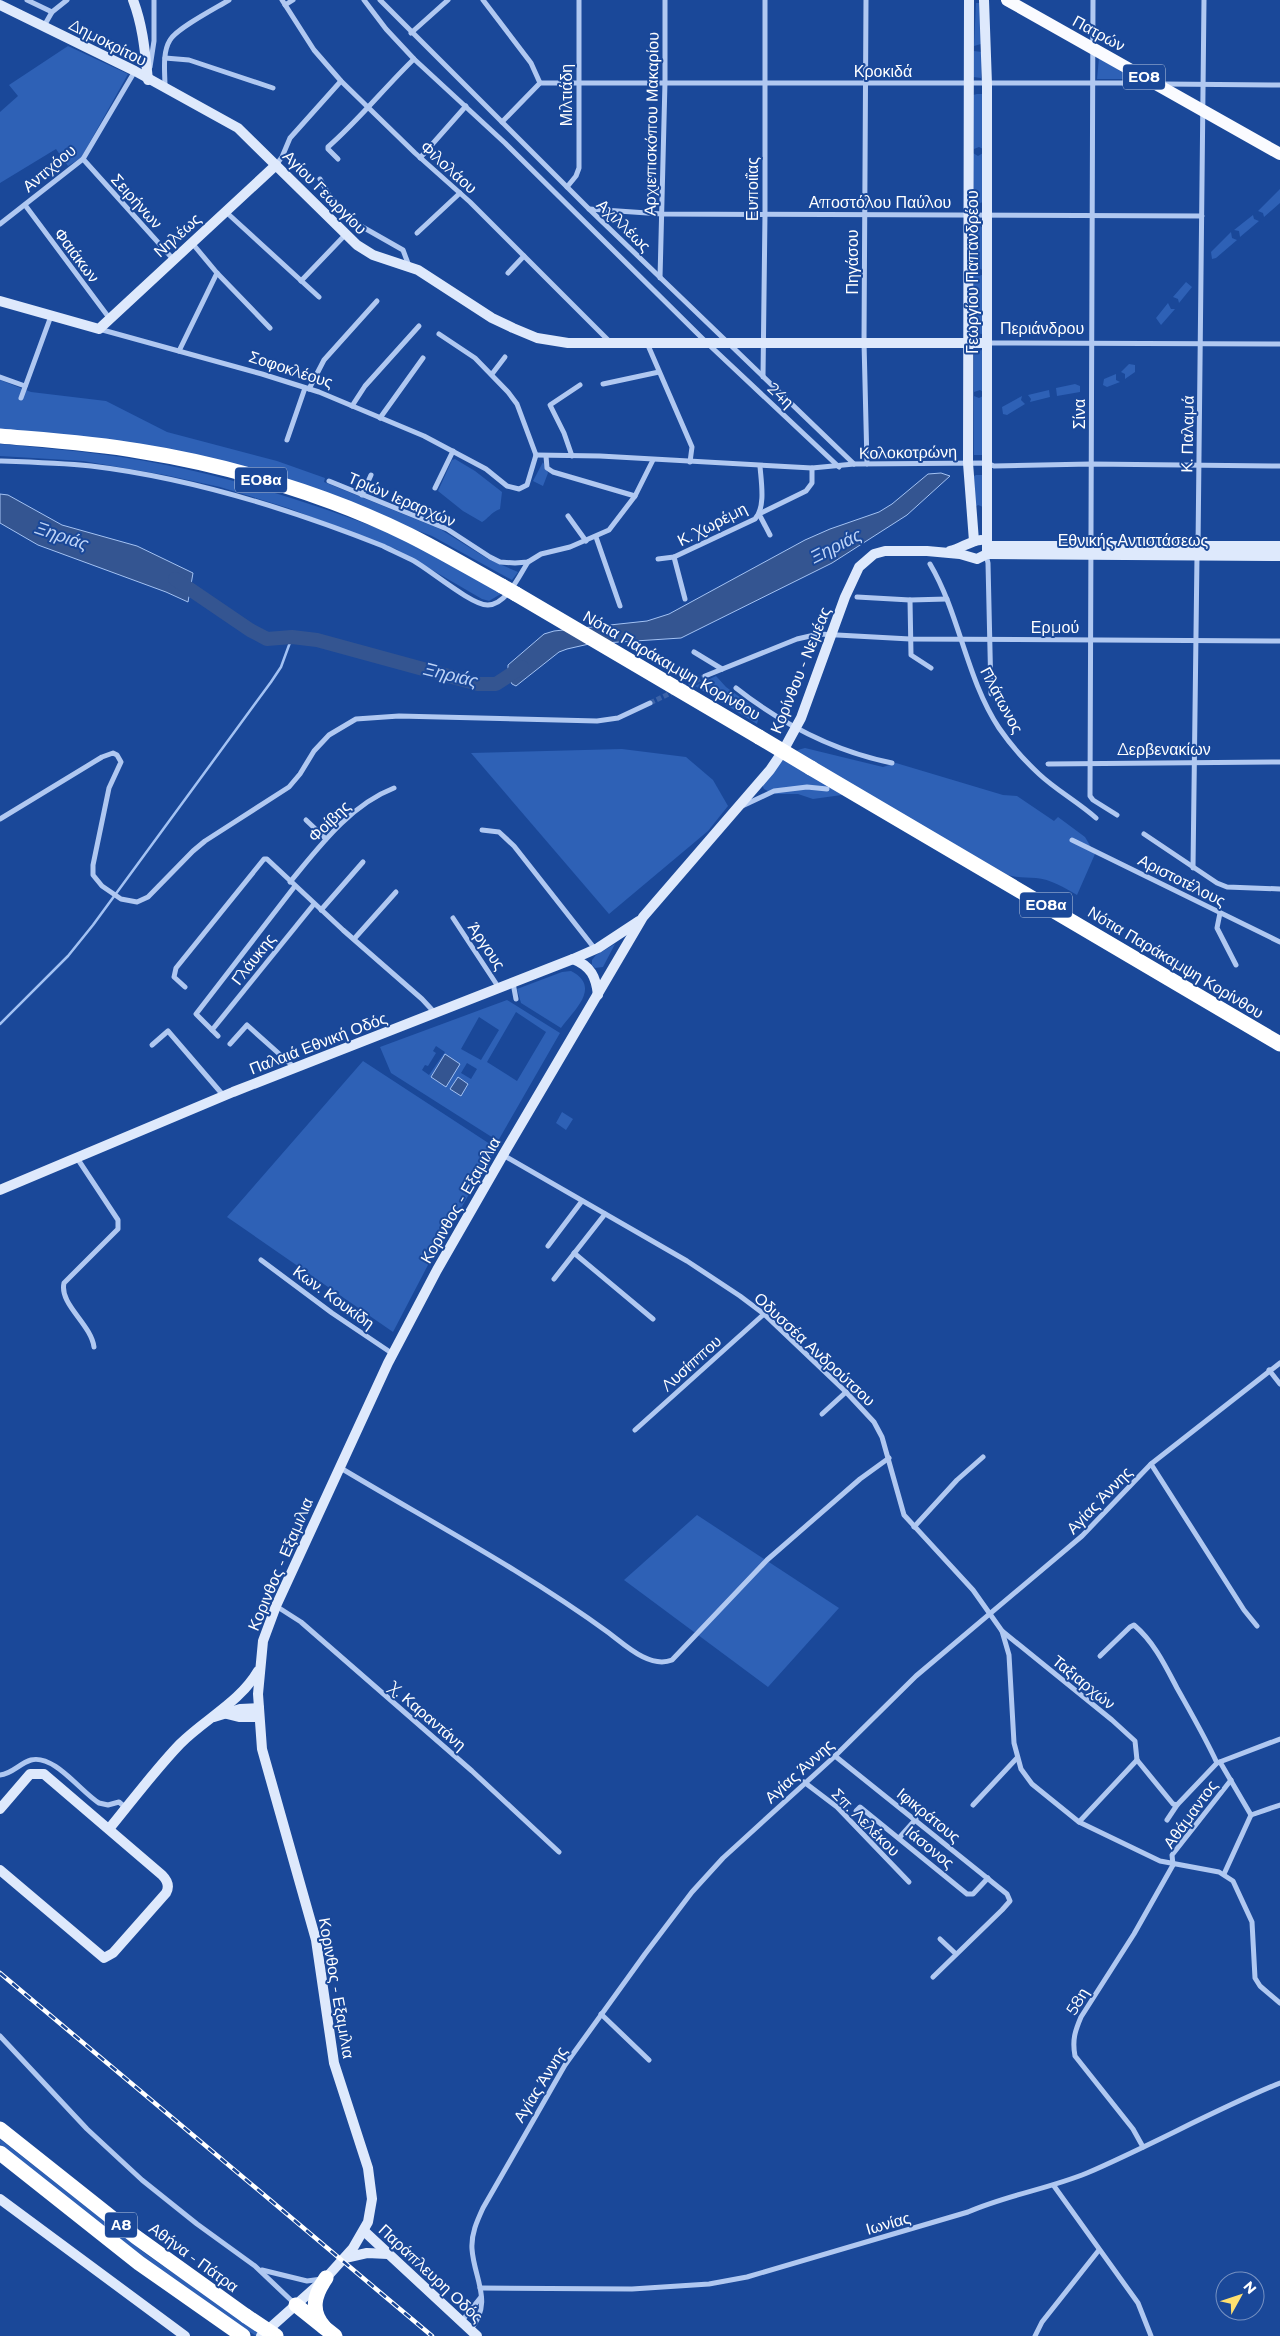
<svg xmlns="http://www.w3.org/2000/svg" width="1280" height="2336" font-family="Montserrat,sans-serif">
<rect width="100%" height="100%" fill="#1a4899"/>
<!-- green -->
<g fill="#2e61b6" fill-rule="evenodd">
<polygon points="976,3 981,3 981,44 974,46"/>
<polygon points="68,46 128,74 81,158 68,166 56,149 0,183 0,112 18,96 9,85"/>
<polygon points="974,51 982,52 981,78 973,77"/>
<polygon points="1099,58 1133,79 1097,79"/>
<polygon points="977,94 983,94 983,149 979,147 974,149 973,95"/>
<polygon points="973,153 978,156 983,153 983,202 980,203 974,202"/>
<polygon points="1280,189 1280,203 1264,217 1263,213 1258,211"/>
<polygon points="1253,215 1254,219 1259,221 1240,237 1239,231 1234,230"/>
<polygon points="980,226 983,228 984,271 979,268 974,271 974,229"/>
<polygon points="1231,232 1232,238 1237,240 1216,258 1212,259 1211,252"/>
<polygon points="974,274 979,276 984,274 982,334 974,333"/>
<polygon points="1186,282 1192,287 1179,303 1178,299 1173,297"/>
<polygon points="1168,303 1171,309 1175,309 1161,325 1156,318"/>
<polygon points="982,350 983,392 980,390 974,392 974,352"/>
<polygon points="1129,364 1135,365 1135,372 1125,379 1125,374 1121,372"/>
<polygon points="1116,374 1116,380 1120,382 1107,387 1103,385 1104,379"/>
<polygon points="0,380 31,392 106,401 167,432 277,461 325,478 324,482 440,529 488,559 518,572 512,580 432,536 292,484 0,430"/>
<polygon points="1075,384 1080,386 1080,392 1057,396 1056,388"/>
<polygon points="1049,390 1050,397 1030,402 1031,399 1028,395"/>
<polygon points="974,396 979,398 983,396 983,455 974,455"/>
<polygon points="1022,396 1021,400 1025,404 1007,415 1003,414 1002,407"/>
<path d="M0 444C54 449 108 453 161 464 243 480 338 511 414 543 445 557 474 576 504 592L489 601 482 599 396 549 288 508 220 487 165 475 83 461 0 456Z"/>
<path d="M455 459 475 471 502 492 500 509C490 513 488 519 482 522L463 511 438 491 452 460Z"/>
<polygon points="543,462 548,473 543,486 533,481"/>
<polygon points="976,475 983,475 983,507 978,505 975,507 974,476"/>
<polygon points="716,676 726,687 760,712 757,724 695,686"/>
<path d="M805 748 883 767 896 763 1003 795 1017 796 1054 821 1058 817 1085 837 1095 854 1077 895C1065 888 1050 879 1036 878 1026 877 1018 878 1008 875L863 792 813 799 798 794H773L764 789 762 785C773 770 786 752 805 748Z"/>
<polygon points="622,749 686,757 713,780 728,806 708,831 609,914 471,753"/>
<polygon points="615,944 603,967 595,968 592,965 592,960 596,955"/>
<path d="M571 971C602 987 574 1010 561 1028L521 1003 517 989 562 972Z"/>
<path d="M507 1000 560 1033 498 1141 391 1073 380 1047ZM516 1012 546 1032 517 1081 487 1062ZM479 1017 499 1030 481 1060 461 1049ZM436 1046 445 1052 429 1075 422 1070 425 1065 428 1066 436 1053 433 1051ZM467 1063 477 1069 471 1079 461 1073Z"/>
<polygon points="363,1061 496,1148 429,1263 393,1332 227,1217"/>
<polygon points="562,1112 573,1119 566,1130 556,1123"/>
<polygon points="697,1515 839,1608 768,1687 624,1580"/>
<path d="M0 2139 146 2254 263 2336H256C167 2277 82 2212 0 2144Z"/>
</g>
<!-- water -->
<g fill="#345591" stroke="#a3c2f3">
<polygon points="941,473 950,476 907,515 832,563 681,638 589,644 567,649 559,652 516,686 512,684 508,677 508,665 544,634 554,631 647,621 669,614 805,540 830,529 879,512 892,504 928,474"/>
<polygon points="0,494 8,495 62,525 137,546 193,573 188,602 166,592 38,545 0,523"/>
<polygon points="445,1054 460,1064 446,1087 431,1077"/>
<polygon points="458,1077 468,1084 461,1096 450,1089"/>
</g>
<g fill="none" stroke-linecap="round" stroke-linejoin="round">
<!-- stream -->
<polyline stroke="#a3c2f3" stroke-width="2.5" points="0,1024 68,956 93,925 271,682 281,667 292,637"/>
<!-- river -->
<polyline stroke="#345591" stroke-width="14" points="175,579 250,630 267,639 292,637 317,640 478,684 496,684 522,667"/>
<!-- street-tunnel -->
<g stroke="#3c63a8" stroke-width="5" stroke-dasharray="5 2.5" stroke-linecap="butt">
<polyline points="682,688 705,676"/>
<polyline points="650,703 675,691"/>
</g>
<!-- street -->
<g stroke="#b0c8f1" stroke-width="5">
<polyline points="27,0 52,12"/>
<polyline points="282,0 314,50 341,81 415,153 470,202 611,343"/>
<polyline points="364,0 386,29 414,59 505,143 706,342 839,467"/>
<polyline points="380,0 589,209 854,464"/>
<polyline points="483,0 531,63 540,83"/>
<polyline points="866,0 864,342 867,464"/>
<polyline points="1093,0 1090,796 1093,800 1117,815"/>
<polyline points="285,5 293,0"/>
<polyline points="44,26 52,12 67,0"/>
<polyline points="411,33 448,0"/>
<polyline points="165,58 189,60 273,88"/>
<polyline points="150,67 154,41 154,0"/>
<polyline points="1164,84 1280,85"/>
<path d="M165 87C165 72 162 53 170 40 177 28 216 8 229 0"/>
<polyline points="502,122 540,83 1148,83"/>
<polyline points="420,158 466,106"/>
<polyline points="83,159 173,259"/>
<path d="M338 159 328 149V147C359 120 385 87 414 59"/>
<polyline points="276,165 282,157 290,138 341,81"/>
<polyline points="320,179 330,197 352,221 403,250 409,266"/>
<polyline points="567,187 576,176 579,168 579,0"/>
<polyline points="25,205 110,319"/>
<polyline points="589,209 662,214 1202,216"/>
<polyline points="226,212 319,297"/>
<polyline points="0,224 83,159 135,71"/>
<polyline points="417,233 460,193"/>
<polyline points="192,243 217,273 270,328"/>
<polyline points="508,273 524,256"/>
<polyline points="660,278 665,82 665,0"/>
<polyline points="301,281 346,234"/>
<polyline points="99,329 262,374 319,392 424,436 486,469 507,486 519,489 527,485 536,455"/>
<polyline points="439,334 475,358 508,392 517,404 536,455"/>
<polyline points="647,343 692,447 690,462"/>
<polyline points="987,343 1280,344"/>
<polyline points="179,351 217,273"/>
<polyline points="492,374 505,357"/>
<polyline points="0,377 25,386"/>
<polyline points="763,377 765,214 765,0"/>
<polyline points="603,384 659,372"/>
<polyline points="309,389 324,360 377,301"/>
<polyline points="21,398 51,316"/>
<polyline points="352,406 365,386 419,326"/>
<polyline points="380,418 423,358"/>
<polyline points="287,440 305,388"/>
<polyline points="536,455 600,456 812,468 854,464 987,463 994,466 1091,464 1280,466"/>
<polyline points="546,456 547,468 553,472 635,496"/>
<polyline points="572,456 564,433 550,405 580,385"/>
<path d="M0 461C30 462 61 463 91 466 191 478 290 509 383 546 393 551 404 556 414 561 430 570 473 606 488 605 507 604 519 576 528 562"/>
<polyline points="329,481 447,529 490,557 500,562 515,563 528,562 541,554 570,547 609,530 635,496 653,460"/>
<polyline points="435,488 453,451"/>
<polyline points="362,495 371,475"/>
<polyline points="568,516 586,541"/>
<polyline points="770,535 759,514 806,491 812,483 812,468"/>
<polyline points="596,537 620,606"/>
<polyline points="1198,547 1204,0"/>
<polyline points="986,555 988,563 991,694"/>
<polyline points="674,557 685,599"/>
<path d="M658 559 674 557 755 519C766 507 761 481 760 466"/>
<path d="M930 564C960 615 966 678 999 728 1010 744 1024 760 1039 774 1056 790 1078 802 1096 818"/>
<polyline points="857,597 910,600 947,599"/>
<polyline points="910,600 911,655 931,668"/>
<polyline points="694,652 722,669"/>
<polyline points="705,676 797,639 819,634 910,639 1280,641"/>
<path d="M736 688C783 725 833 751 892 763"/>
<polyline points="1048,764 1280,762"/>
<polyline points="740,807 774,791 807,787 827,789"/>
<polyline points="0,819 102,757 113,753 117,755 121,762 109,788 93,865 93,875 102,886 121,899 137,902 148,897 193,851 205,841 289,787 300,774 314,751 329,735 356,719 399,716 597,721 618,718 650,703"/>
<polyline points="306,820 326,839"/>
<polyline points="482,830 499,832 514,846 595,949"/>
<polyline points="1144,834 1217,883 1227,887 1280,889"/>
<polyline points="1072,840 1280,942"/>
<polyline points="1193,868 1197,556"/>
<path d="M290 882C319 847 350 805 394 788"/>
<polyline points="321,910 363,862"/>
<polyline points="1220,913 1217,928 1236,965"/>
<polyline points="453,918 499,988"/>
<polyline points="354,939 396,892"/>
<polyline points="513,983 516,999"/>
<polyline points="185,987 174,977 176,968 264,859 267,859 343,930 422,999 435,1013"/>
<polyline points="212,1030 314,904"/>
<polyline points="218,1036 196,1014 295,886"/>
<polyline points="230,1044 247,1025 295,1068"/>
<polyline points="152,1045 168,1031 223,1095"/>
<polyline points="503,1155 687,1261 740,1296 764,1314 846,1392 874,1422 882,1437 904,1515 973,1590 1002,1631 1009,1655 1014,1743 1021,1769 1032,1784 1079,1822 1160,1861 1219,1872 1233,1881 1252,1922 1255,1978 1260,1986 1280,2003"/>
<path d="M77 1158 118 1220V1229L64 1283C59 1304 91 1324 94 1347"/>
<polyline points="548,1246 582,1201"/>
<polyline points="574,1253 653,1319"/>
<polyline points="261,1260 332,1313 393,1354"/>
<polyline points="554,1279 605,1214"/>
<polyline points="1269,1370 1280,1384"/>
<polyline points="822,1414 846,1392"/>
<polyline points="635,1430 764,1314"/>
<polyline points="1151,1464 1244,1610 1257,1626"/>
<path d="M339 1467C429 1521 524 1571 609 1633 625 1645 650 1669 672 1660L767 1560 860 1479 889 1458"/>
<polyline points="914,1527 957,1480 983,1457"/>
<polyline points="276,1606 301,1622 472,1771 559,1852"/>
<polyline points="1002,1631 1112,1720 1135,1741 1137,1760"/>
<path d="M1100 1656 1130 1627 1134 1625C1154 1642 1165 1665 1177 1688 1191 1713 1205 1737 1217 1763"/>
<polyline points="835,1756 1007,1894 1010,1901 1002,1910 933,1977"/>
<polyline points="1137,1760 1173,1804 1177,1805 1217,1763 1280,1739"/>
<polyline points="1220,1762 1251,1815"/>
<path d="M0 1775C12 1774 20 1763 31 1760 54 1754 81 1792 99 1803L108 1805 119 1802 126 1808"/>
<polyline points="804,1782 837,1807 909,1882"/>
<polyline points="973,1805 1017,1758"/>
<polyline points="856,1811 860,1807 967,1894 973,1894 988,1878"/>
<polyline points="1251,1815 1280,1805"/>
<polyline points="1167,1820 1177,1805"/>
<polyline points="1079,1822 1137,1760"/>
<polyline points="899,1838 916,1819"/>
<polyline points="1173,1865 1172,1855 1231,1780"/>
<polyline points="1224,1874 1251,1815"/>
<polyline points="940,1939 956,1954"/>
<polyline points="601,2014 649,2060"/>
<polyline points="0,2036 87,2129 142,2180 197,2224 255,2266 295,2304"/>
<path d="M1143 2147 1133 2129 1075 2056C1072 2040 1075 2031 1081 2017L1134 1934 1173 1865"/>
<polyline points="1054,2186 1138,2303 1151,2336"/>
<polyline points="262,2270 307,2281 322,2279"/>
<path d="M480 2288 632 2289 709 2284 747 2277 968 2212C1007 2195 1048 2189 1087 2173 1152 2145 1214 2110 1280 2083"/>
<polyline points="461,2322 481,2297"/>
<path d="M470 2330C494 2303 474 2279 472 2249 471 2234 477 2221 483 2208L565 2065 645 1954 692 1892 723 1858 835 1756 916 1676 1082 1536 1151 1464 1280 1363"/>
<polyline points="1035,2336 1042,2322 1099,2250"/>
</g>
<!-- secondary -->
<g stroke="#dee9fc" stroke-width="10">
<path d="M133 0C143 26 145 52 148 80"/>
<polyline points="969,0 968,463 974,541"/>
<polyline points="0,5 135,71 238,128 357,245 373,255 418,270 492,318 513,328 537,338 568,343 987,343"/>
<polyline points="0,301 99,329 276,165"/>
<polyline points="987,546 1280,546"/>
<path d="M950 551C960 549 972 540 981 540"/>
<polyline points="987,554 1280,556"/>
<path d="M573 959C591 966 596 977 598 995"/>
<polyline points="0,1190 233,1092 573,959 598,948 639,921"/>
<polyline points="227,1714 239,1717 259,1717"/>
<polyline points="214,1717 240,1709 259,1708"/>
<path d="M0 1809 30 1774H44L162 1875C167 1880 170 1886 166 1893L113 1953 104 1958 0 1870"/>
<path d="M109 1829C132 1801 155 1770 180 1744 205 1719 240 1702 258 1671"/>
<polyline points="0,2199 185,2336"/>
<polyline points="364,2231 477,2336"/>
<polyline points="345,2258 367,2253 388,2254"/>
<polyline points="261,2336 326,2278 353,2248 368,2222 372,2199 368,2168 334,2063 316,1940 262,1749 258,1694 263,1641 276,1606 388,1363 437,1270 503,1155 643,917 770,770 783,751 801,718 845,597 859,567 874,554 885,551 927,551 960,554 977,559 987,554 987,84 984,0"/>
</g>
<!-- primary -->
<polyline stroke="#fafbff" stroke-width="12" points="1007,0 1280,154"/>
<!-- highway -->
<g stroke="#fff" stroke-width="15">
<path d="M0 436C46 440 93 443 139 451 229 465 328 495 409 535 441 551 471 569 502 586"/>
<polyline points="516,594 759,737"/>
<polyline points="811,768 1280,1044"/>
<polyline points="0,2129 136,2237 246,2316"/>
<polyline points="0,2153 139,2263 243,2336"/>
<polyline points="296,2305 335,2336"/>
<path d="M324 2327C310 2311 314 2295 326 2278"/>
</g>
<!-- rail casing -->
<g stroke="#fff" stroke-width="4.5">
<polyline id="rail" points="0,1973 432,2336"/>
</g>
<!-- rail -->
<use href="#rail" stroke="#1a4899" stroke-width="2.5" stroke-dasharray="8" stroke-linecap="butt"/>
<!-- highway-bridge -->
<g stroke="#fff" stroke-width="15">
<polyline points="502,586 516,594"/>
<polyline points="759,737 811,768"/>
<polyline points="246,2316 276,2336"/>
</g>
</g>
<g text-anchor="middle" stroke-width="4" stroke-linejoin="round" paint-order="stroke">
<!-- shield labels -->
<g fill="#1a4899" stroke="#bac8e0" stroke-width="1">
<rect x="1123" y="64.5" width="42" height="25" rx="4"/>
<rect x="235" y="467.5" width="52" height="25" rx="4"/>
<rect x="1020" y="892.5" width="52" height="25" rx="4"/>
<rect x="105" y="2212.5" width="32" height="25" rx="4"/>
</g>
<g font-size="15" font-weight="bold" fill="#fff">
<text x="1144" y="82">ΕΟ8</text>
<text x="261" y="485">ΕΟ8α</text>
<text x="1046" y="910">ΕΟ8α</text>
<text x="121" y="2230">Α8</text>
</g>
<!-- street labels -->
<g font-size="16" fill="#fff" stroke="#1a4899">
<text transform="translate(1099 33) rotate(29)" y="6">Πατρών</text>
<text transform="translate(108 42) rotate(27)" y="6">Δημοκρίτου</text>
<text x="883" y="77">Κροκιδά</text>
<text transform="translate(566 95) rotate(-90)" y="6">Μιλτιάδη</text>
<text transform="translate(651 124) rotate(-89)" y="6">Αρχιεπισκόπου Μακαρίου</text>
<text transform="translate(449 167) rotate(42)" y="6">Φιλολάου</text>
<text transform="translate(49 168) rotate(-40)" y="6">Αντιχόου</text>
<text transform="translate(752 189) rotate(-90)" y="6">Ευποιΐας</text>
<text transform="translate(325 192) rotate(45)" y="6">Αγίου Γεωργίου</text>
<text transform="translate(137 201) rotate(48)" y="6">Σειρήνων</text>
<text x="880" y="208">Αποστόλου Παύλου</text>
<text transform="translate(624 225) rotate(44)" y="6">Αχιλλέως</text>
<text transform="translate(177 235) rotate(-42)" y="6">Νηλέως</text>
<text transform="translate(77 255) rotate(53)" y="6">Φαιάκων</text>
<text transform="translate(852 262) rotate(-90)" y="6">Πηγάσου</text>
<text transform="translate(972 272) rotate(-90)" y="6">Γεωργίου Παπανδρέου</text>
<text x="1042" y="334">Περιάνδρου</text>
<text transform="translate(291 369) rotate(18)" y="6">Σοφοκλέους</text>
<text transform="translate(781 395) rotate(43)" y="6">24η</text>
<text transform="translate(1079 414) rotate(-90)" y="6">Σίνα</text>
<text transform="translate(1187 434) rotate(-89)" y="6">Κ. Παλαμά</text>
<text transform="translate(908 452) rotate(-1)" y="6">Κολοκοτρώνη</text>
<text transform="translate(402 499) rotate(23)" y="6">Τριών Ιεραρχών</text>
<text transform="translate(712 524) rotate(-27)" y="6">Κ. Χωρέμη</text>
<text x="1133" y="546">Εθνικής Αντιστάσεως</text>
<text x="1055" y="633">Ερμού</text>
<text transform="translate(672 665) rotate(30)" y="6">Νότια Παράκαμψη Κορίνθου</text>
<text transform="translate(800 670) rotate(-68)" y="6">Κορίνθου - Νεμέας</text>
<text transform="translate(1002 700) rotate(62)" y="6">Πλάτωνος</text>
<text x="1164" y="755">Δερβενακίων</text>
<text transform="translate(329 821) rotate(-44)" y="6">Φοίβης</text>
<text transform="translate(1182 880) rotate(27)" y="6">Αριστοτέλους</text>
<text transform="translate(487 946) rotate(56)" y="6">Άργους</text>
<text transform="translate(253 959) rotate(-52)" y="6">Γλάυκης</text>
<text transform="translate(1176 962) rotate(31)" y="6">Νότια Παράκαμψη Κορίνθου</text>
<text transform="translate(318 1043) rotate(-21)" y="6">Παλαιά Εθνική Οδός</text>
<text transform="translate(460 1200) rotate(-60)" y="6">Κορινθος - Εξαμιλια</text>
<text transform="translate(334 1297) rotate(36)" y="6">Κων. Κουκίδη</text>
<text transform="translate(815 1349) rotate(43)" y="6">Οδυσσέα Ανδρούτσου</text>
<text transform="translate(691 1363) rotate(-42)" y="6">Λυσίππου</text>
<text transform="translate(1099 1500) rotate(-46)" y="6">Αγίας Άννης</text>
<text transform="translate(280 1564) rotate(-67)" y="6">Κορινθος - Εξαμιλια</text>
<text transform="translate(1084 1682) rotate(39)" y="6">Ταξιαρχών</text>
<text transform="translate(428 1716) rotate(41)" y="6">Χ. Καραντάνη</text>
<text transform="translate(799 1771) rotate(-42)" y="6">Αγίας Άννης</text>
<text transform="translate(1190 1814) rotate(-54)" y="6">Αθάμαντος</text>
<text transform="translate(929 1815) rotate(39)" y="6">Ιφικράτους</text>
<text transform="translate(866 1822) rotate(45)" y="6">Σπ. Λελέκου</text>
<text transform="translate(930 1847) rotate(39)" y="6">Ιάσονος</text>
<text transform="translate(337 1988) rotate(80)" y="6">Κορινθος - Εξαμιλια</text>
<text transform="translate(1077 2001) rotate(-59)" y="6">58η</text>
<text transform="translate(540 2084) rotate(-58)" y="6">Αγίας Άννης</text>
<text transform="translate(888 2223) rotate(-16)" y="6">Ιωνίας</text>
<text transform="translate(194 2257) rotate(36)" y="6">Αθήνα - Πάτρα</text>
<text transform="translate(431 2273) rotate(43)" y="6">Παράπλευρη Οδός</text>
</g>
<!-- water labels -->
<g font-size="18" font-style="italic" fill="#bdd3f7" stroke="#1a4899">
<text transform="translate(62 536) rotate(19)" y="6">Ξηριάς</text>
<text transform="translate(836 546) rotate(-27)" y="6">Ξηριάς</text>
<text transform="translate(451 675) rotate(14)" y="6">Ξηριάς</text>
</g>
</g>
<!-- north arrow -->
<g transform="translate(1240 2296) rotate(50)"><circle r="24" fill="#1a4899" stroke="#7691c2"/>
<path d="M0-4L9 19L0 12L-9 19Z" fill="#ffe070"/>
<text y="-8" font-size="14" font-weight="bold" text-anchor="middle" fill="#ffffff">N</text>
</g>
</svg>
